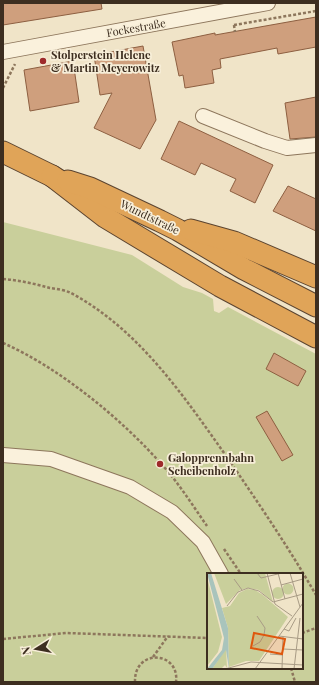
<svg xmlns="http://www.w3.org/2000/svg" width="319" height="685" font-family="'Playfair Display',serif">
<rect width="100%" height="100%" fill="#f0e4c8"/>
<!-- green -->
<path fill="#c9cf9b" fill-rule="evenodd" d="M3 222 132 255 183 287 202 293 213 299 214 311 219 313 228 307 316 354V682H3ZM208 574H302V668H208Z"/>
<!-- building -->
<g fill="#cf9f7d" stroke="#8d5f41">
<polygon points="3,3 101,3 102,9 3,25"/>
<polygon points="316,17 316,47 278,54 277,48 220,59 221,68 212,70 214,83 185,88 183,75 179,76 172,42 215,33 215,35"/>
<polygon points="143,46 156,120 140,149 94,128 112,93 100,95 94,55"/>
<polygon points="73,61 79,102 30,111 24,70"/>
<polygon points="316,97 316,137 290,139 285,103"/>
<polygon points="179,121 273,165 255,203 230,191 236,179 201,163 195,175 161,159"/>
<polygon points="288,186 316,199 316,231 273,211"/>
<polygon points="274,353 306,371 298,386 266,369"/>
<polygon points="267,411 293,455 282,461 256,417"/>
</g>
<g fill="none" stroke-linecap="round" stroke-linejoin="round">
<!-- minor casing -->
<g stroke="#8d765c" stroke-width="16">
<g id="minor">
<polyline points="3,52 268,3"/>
<polyline points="203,116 265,141 287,148 316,145"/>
<polyline points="3,455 51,459 130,487 172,512 203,542 221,574"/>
</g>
</g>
<!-- highway casing -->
<g stroke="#5b4430" stroke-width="23">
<g id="highway">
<polyline points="3,152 52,176 63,183"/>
<polyline points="52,176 105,217 220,286 316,337"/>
<polyline points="68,181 90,188 160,221 178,230 244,269 316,306"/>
<polyline points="191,230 234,242 316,277"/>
</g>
</g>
<!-- path -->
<g stroke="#8d765c" stroke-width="2.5" stroke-dasharray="3 2" stroke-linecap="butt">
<polyline points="234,25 316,11"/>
<polyline points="234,25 235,32"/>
<polyline points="3,88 15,64"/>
<path d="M3 279C19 280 35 284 50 288 57 289 65 290 71 293 140 330 185 398 229 460 259 504 289 548 316 595"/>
<path d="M3 343C60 368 123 420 164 467 180 485 193 506 207 526"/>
<polyline points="224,549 241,574"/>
<polyline points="302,633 316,628"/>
<polyline points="3,639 66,633 208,638"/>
<polyline points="153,657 168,636"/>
<polyline points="291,668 295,682"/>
<path d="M135 682C134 648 180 651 176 682"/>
</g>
<!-- minor -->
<use href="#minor" stroke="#faf1dc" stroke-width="14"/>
<!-- highway -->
<use href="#highway" stroke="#e0a458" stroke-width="21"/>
</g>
<!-- markers -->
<g fill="#9e2a2b" stroke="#f7eed8" stroke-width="1.5">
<circle cx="43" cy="61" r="4"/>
<circle cx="160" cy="464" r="4"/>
</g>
<g text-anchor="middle" stroke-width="3.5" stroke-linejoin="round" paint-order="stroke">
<!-- street labels -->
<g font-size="11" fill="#3d2e20" stroke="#f7eed8">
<text transform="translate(136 28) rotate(-10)" y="4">Fockestraße</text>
<text transform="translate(150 217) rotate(26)" y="4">Wundtstraße</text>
</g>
<!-- poi labels -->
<g font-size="11" font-weight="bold" fill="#3d2e20" stroke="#f7eed8" text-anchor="start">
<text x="51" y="59">Stolperstein Helene<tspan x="51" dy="13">&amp; Martin Meyerowitz</tspan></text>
<text x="168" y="462">Galopprennbahn<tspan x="168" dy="13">Scheibenholz</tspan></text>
</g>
</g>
<!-- overview -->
<g transform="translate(207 573)">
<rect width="96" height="96" fill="#f0e4c8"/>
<path d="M7 0H58L66 29 52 17 41 15 33 17 19 31ZM0 4 15 64 11 79 0 93ZM75.5 16a5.5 5.5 0 1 1 11 0a5.5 5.5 0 1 1-11 0ZM65 20a6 6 0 1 1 12 0a6 6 0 1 1-12 0ZM40 16 48 17 56 22 81 44 52 88H39L22 94 21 55 15 35 23 33 32 20ZM19 76 20 95 18 92 14 96H5Z" fill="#c9cf9b"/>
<path d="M0 0H4L21 55 22 96 19 77 5 96H0L15 77 17 65Z" fill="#a9c4bc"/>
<path fill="none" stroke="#a89b85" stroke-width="1" d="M50 0 54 5 75 0M60 0 68 31 85 43M71 0 78 26M83 0 93 34M27 6 35 17M74 12 96 6M20 33 31 19 41 15 52 18 66 29 96 21M77 56 82 58 89 45M72 63 96 66M72 63 96 30M46 73 53 69 57 62 58 55 50 43M76 76 96 77M63 81 76 82M18 96 44 89 96 92M48 96 72 63M75 96 76 64M87 96 93 45"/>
<path fill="#df570d" fill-opacity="0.15" stroke="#df570d" stroke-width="2" d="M47 60 78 66 75 81 44 75Z"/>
<rect width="96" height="96" fill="none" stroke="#3d2e20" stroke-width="2"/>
</g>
<!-- border -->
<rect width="319" height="685" fill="none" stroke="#3d2e20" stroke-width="8"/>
<!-- north arrow -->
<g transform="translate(36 649) rotate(259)" stroke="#f7eed8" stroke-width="3" paint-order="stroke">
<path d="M0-3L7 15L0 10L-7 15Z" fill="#3d2e20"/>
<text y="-6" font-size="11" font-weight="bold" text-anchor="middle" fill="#3d2e20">N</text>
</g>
</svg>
